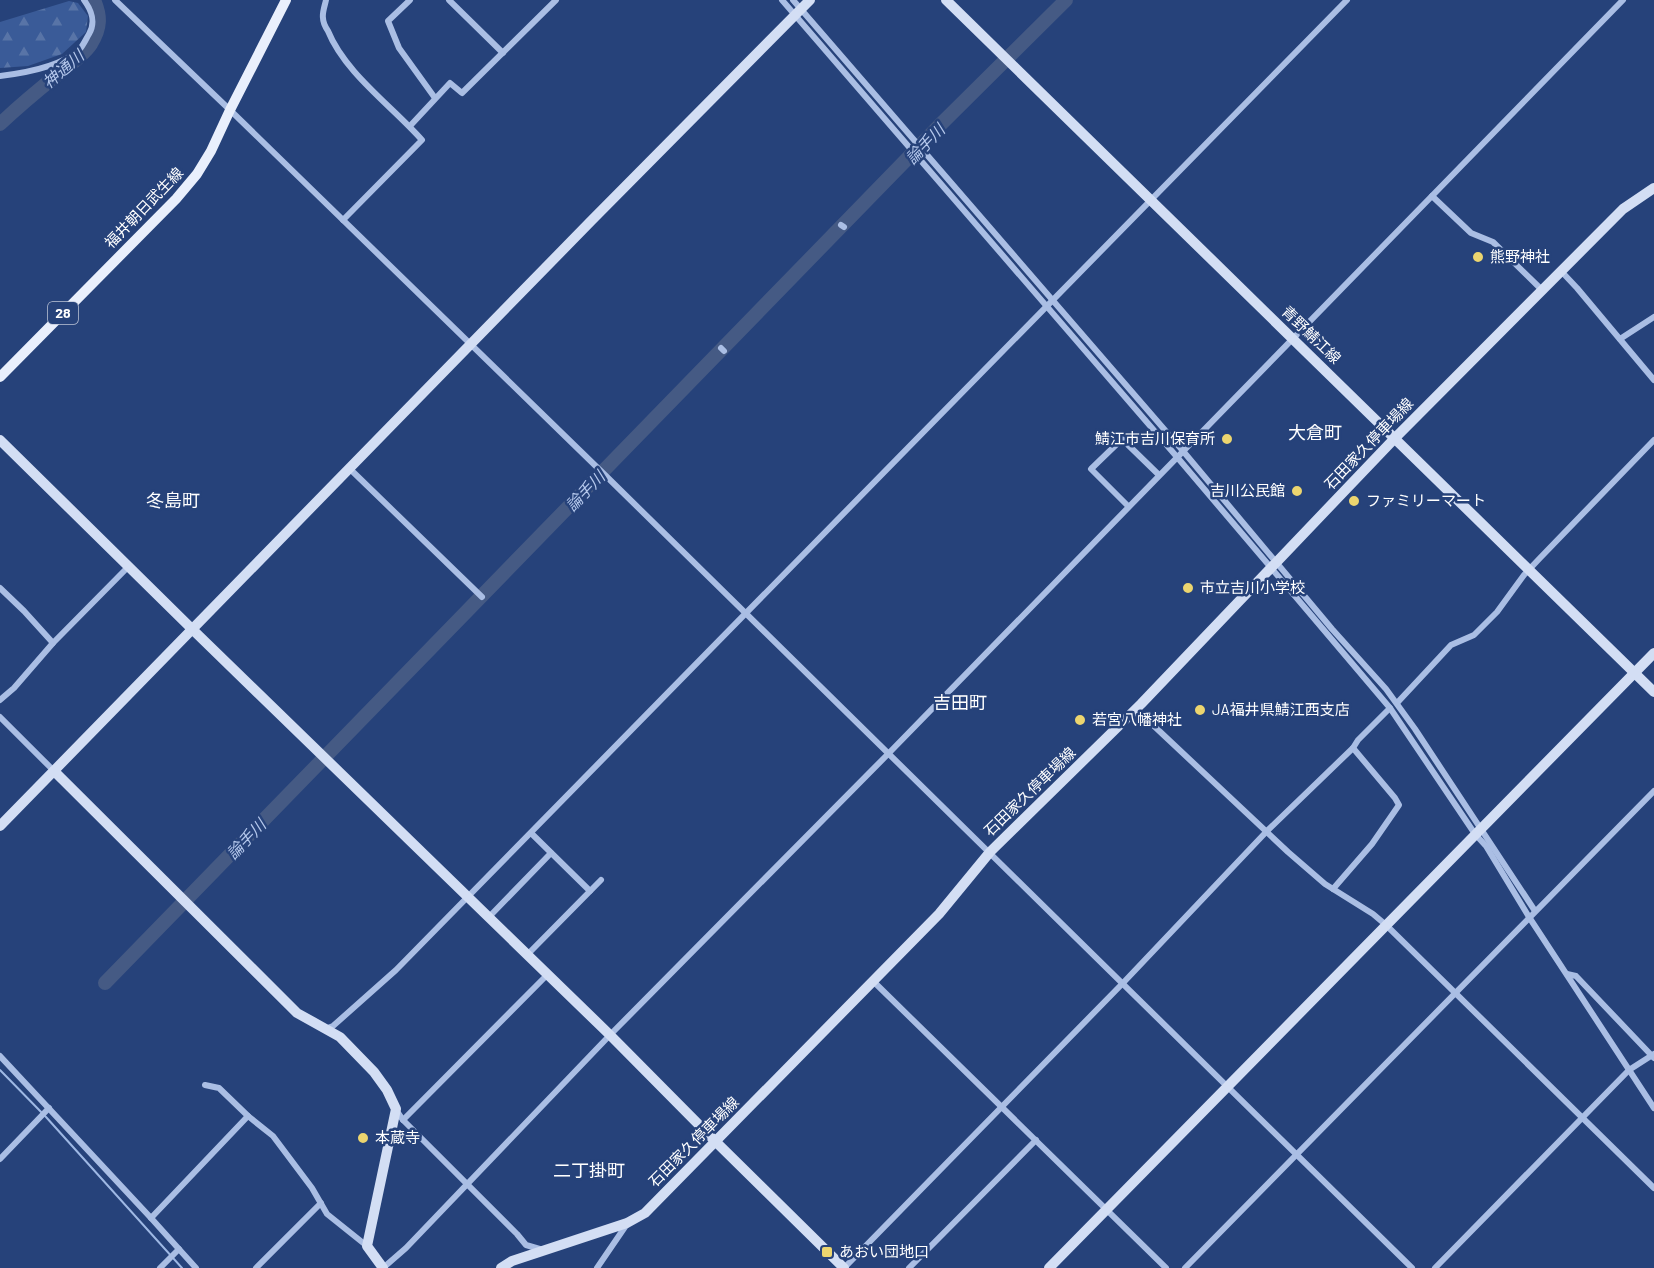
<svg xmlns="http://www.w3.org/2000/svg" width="1654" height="1268" font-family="Barlow,'Noto Sans JP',sans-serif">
<defs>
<pattern id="forest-firs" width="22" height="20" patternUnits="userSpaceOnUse" patternTransform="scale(1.5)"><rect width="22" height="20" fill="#3a5b98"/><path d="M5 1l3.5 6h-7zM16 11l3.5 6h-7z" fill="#5874a7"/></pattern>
</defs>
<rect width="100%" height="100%" fill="#26427a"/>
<!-- forest -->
<polygon fill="url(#forest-firs)" points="69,1 78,3 88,16 86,32 62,54 28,66 0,68 0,22"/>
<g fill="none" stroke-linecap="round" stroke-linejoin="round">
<!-- stream -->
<polyline stroke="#9eb8e4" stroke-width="2" points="0,1070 46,1117 182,1268"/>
<!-- river -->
<g stroke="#455a84" stroke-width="14">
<path d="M0 124C18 107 37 91 57 75 68 66 83 56 91 44 101 28 101 16 94 0"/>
<polyline points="105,983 940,125 1066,0"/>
</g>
<!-- street -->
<g stroke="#aabee4" stroke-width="6">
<polyline points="115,0 230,110 606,476 1412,1268"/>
<path d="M326 0C325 5 322 13 323 18 323 22 326 28 328 31 345 73 392 106 422 140L343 220"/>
<polyline points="410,0 388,21 399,48 435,98"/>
<polyline points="449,0 503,53"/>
<polyline points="782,0 1177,457 1390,708 1475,834 1486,846 1529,917 1654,1108"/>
<polyline points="793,0 1183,451 1332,629 1386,689 1415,729 1535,911"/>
<path d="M0 76C25 73 60 67 79 50 83 46 86 39 89 34 96 22 92 11 84 0"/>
<polyline points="410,126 450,83 462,93 556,0"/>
<polyline points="1432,196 1471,233 1493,242 1542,290"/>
<polyline points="841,225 844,227"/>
<polyline points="1561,271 1577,288 1654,380"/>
<polyline points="1620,339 1654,317"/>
<polyline points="721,348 724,351"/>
<polyline points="350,469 482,597"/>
<polyline points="1128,506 1091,469 1122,439 1159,475"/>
<polyline points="0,588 24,611 53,643"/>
<polyline points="0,700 14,688 53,643 128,567"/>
<polyline points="1397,703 1451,645 1474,635 1497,612 1524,575 1540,558 1654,440"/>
<polyline points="1140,707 1138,711 1288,852 1325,884 1373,914 1386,925 1654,1188"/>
<polyline points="0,717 54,771"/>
<polyline points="531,833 590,891"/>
<polyline points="1333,889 1372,844 1399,805 1395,798 1353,748"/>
<polyline points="488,918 551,853"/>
<polyline points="527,955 601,880"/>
<polyline points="1567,974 1576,976 1654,1058"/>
<polyline points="874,982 1166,1268"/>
<polyline points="325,1029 333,1026 396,970 1347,0"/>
<polyline points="0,1056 151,1218 196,1268"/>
<polyline points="205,1085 219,1088 248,1116 273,1136 312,1188 327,1214 367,1246"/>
<polyline points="396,1110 403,1120 517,1234 526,1245 543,1250"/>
<polyline points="403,1120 547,975"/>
<polyline points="0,1159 49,1108"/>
<polyline points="151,1218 248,1116"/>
<polyline points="160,1268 179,1249"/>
<polyline points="256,1268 321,1203"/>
<polyline points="383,1268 406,1248 610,1035 889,753 1623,0"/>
<polyline points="597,1268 627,1224"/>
<polyline points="844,1268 1123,983 1267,831 1353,748 1358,740 1390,708"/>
<polyline points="909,1268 1036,1140"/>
<polyline points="1185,1268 1654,791"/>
<polyline points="1435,1268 1629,1070 1654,1054"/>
</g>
<!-- secondary -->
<g stroke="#d3def4" stroke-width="10">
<polyline points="946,0 1654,692"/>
<polyline points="0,440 192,629 610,1035 715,1141 844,1268"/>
<polyline points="54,771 297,1013 340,1037 374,1072 387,1090 396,1109 367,1246 383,1268"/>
<polyline points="0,826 591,221 810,0"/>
<polyline points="501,1268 512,1261 627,1223 645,1213 939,914 990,852 1141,704 1395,438 1623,209 1654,188"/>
<polyline points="1049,1268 1654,653"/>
</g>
<!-- primary -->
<polyline stroke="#e9effc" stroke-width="10" points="0,377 176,199 197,174 211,151 230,110 286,0"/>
</g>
<!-- markers -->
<g fill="#ecd56f" stroke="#26427a" stroke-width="2">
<circle cx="1478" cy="257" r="6"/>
<circle cx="1227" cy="439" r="6"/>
<circle cx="1297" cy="491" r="6"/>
<circle cx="1354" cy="501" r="6"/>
<circle cx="1188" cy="588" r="6"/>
<circle cx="1200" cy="710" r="6"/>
<circle cx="1080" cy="720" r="6"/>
<circle cx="363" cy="1138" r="6"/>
<rect x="821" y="1246" width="12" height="12" rx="3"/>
</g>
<g text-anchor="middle" stroke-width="5" stroke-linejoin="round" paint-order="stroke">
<!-- shield labels -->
<rect fill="#26427a" stroke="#bec6d7" stroke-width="1.5" x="48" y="302" width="30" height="22" rx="4.5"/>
<g font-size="14" font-weight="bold" fill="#fff">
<text x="63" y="318">28</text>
</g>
<!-- street labels -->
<g font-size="15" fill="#fff" stroke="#26427a">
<text transform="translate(144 208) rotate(-46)" y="5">福井朝日武生線</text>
<text transform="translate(1311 335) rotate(44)" y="5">青野鯖江線</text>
<text transform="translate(1369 444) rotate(-46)" y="5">石田家久停車場線</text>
<text transform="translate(1030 792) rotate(-44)" y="5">石田家久停車場線</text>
<text transform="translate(694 1142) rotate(-45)" y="5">石田家久停車場線</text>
</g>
<!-- poi labels -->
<g font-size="15" fill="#fff" stroke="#26427a" text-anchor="start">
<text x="1490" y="262">熊野神社</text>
<text x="1215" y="444" text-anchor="end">鯖江市吉川保育所</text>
<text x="1285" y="496" text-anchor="end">吉川公民館</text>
<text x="1366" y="506">ファミリーマート</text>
<text x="1200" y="593">市立吉川小学校</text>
<text x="1212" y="715">JA福井県鯖江西支店</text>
<text x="1092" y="725">若宮八幡神社</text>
<text x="375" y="1143">本蔵寺</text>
<text x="839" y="1257">あおい団地口</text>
</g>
<!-- water labels -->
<g font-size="16" font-style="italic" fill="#b5c8ec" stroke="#26427a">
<text transform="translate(63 69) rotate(-41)" y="6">神通川</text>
<text transform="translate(925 144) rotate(-46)" y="6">論手川</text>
<text transform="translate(585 491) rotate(-46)" y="6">論手川</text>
<text transform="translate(246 839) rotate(-46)" y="6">論手川</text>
</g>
<!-- quarter labels -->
<g font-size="18" fill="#fff" stroke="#26427a">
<text x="1315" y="439">大倉町</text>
<text x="173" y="507">冬島町</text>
<text x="960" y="709">吉田町</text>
<text x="589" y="1177">二丁掛町</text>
</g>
</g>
</svg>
